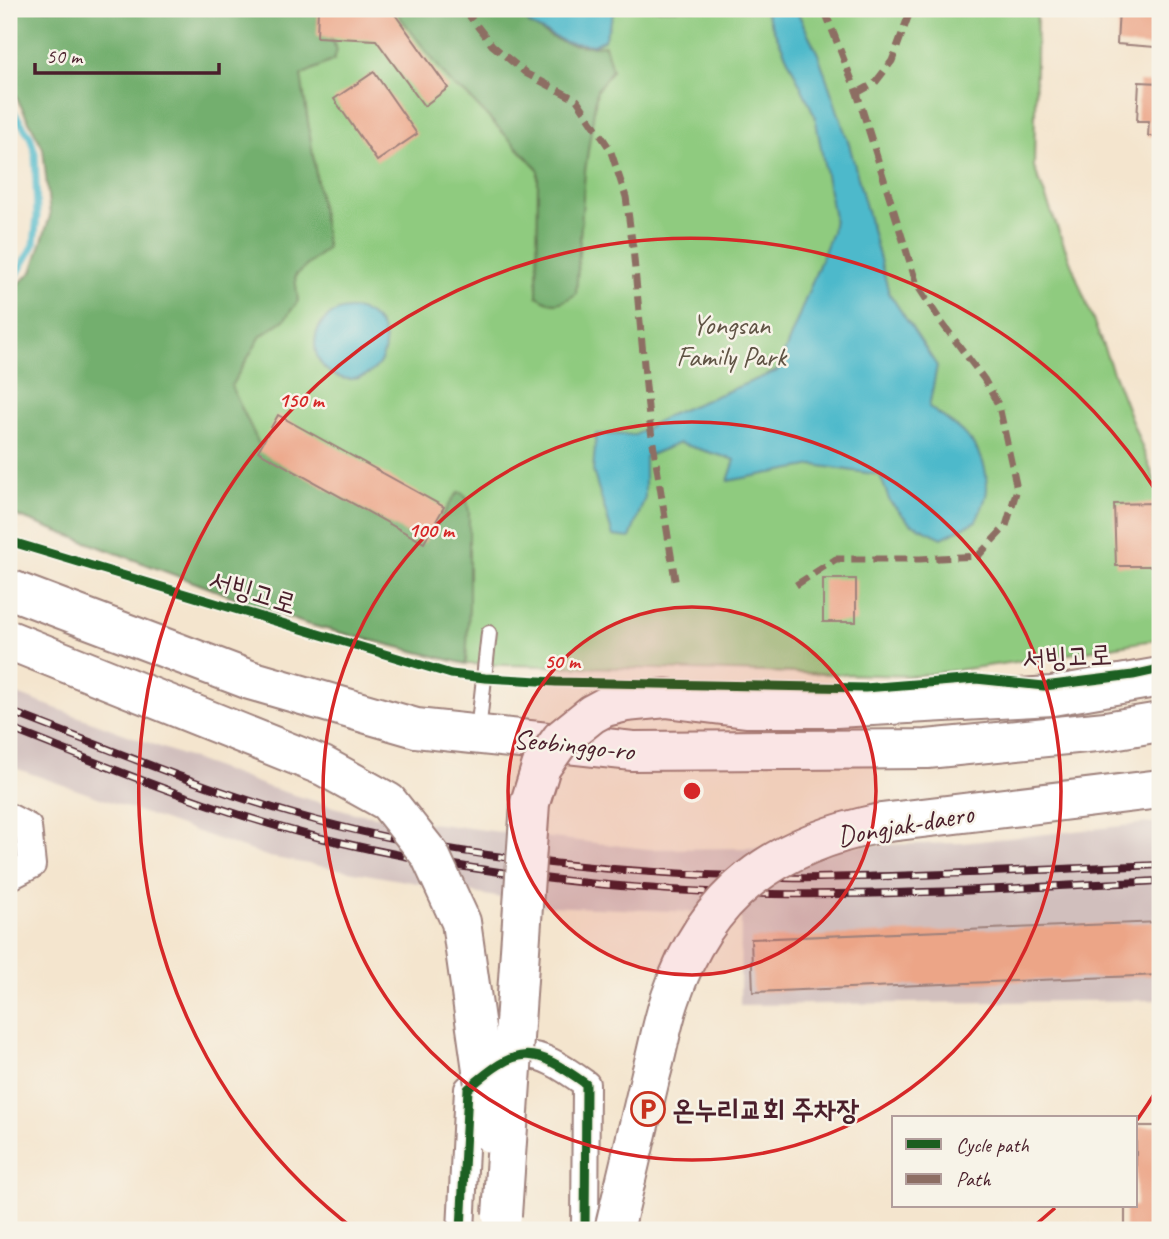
<svg xmlns="http://www.w3.org/2000/svg" width="1169" height="1239" font-family="Caveat,'Poor Story',sans-serif">
<rect width="100%" height="100%" fill="#f7f3e8"/>
<filter id="ink" filterUnits="userSpaceOnUse"><feTurbulence type="fractalNoise" baseFrequency=".0143" numOctaves="2"/><feDisplacementMap in="SourceGraphic" scale="14" xChannelSelector="R" yChannelSelector="G"/><feConvolveMatrix kernelMatrix="1 2 1 2 8 2 1 2 1" color-interpolation-filters="sRGB"/></filter>
<filter id="wash" filterUnits="userSpaceOnUse"><feTurbulence type="fractalNoise" baseFrequency=".00686" numOctaves="4" result="noise"/><feDisplacementMap in="SourceGraphic" scale="28" xChannelSelector="R" yChannelSelector="G"/><feGaussianBlur stdDeviation="1.57" result="paint"/><feColorMatrix in="noise" values="0 0 0 0 0 0 0 0 0 0 0 0 0 0 0 0 0 1.4 0 .05"/><feComposite in="paint" operator="in"/></filter>
<g filter="url(#wash)">
<rect width="100%" height="100%" fill="#f4e5ce"/>
<!-- industrial -->
<polygon fill="#d1bfbd" points="9,691 268,787 354,813 500,832 648,849 745,848 961,843 1160,822 1160,1000 740,1005 741,914 547,906 269,857 9,766"/>
<!-- green -->
<polygon fill="#8fcb7f" stroke="#6c7555" stroke-width="2" points="37,9 1037,9 1034,167 1160,494 1160,639 1044,658 915,676 466,664 306,624 9,513 9,311 66,252"/>
<!-- forest -->
<g fill="#73af6e" stroke="#5e674c" stroke-width="2">
<polygon points="9,9 319,9 318,23 329,34 337,50 334,60 301,75 327,248 295,276 298,301 285,319 261,336 231,386 260,446 430,536 454,497 459,492 466,496 469,512 469,607 466,664 306,624 9,513 9,292 32,272 50,216 43,148 14,93 9,71"/>
<path d="M394 9H517C542 37 567 50 605 45L612 70 597 90 585 171 576 294C561 304 553 307 537 296L538 169 465 93 454 87Z"/>
</g>
<!-- water -->
<g fill="#4eb9cb" stroke="#4c6c7b" stroke-width="2">
<polygon points="518,9 615,9 604,40 593,45 565,42 530,25"/>
<path d="M764 9H796L818 54 849 144 889 293 937 366 929 407C960 429 988 446 987 489 987 499 980 512 976 521L942 538 910 523 890 502 880 475 814 465 728 481 735 460 679 443 645 457V497L630 538 613 536 593 471 596 434 635 435 667 416 777 371 832 232 834 218 815 116Z"/>
<circle cx="350" cy="344" r="35"/>
</g>
<g fill="none" stroke-linecap="round" stroke-linejoin="round">
<!-- stream -->
<polyline stroke="#4eb9cb" stroke-width="7" points="9,105 30,136 35,153 37,216 34,245 13,281 9,284"/>
</g>
<g id="blocks">
<!-- building -->
<g fill="#eca587">
<polygon points="318,9 391,9 448,88 424,106 376,40 317,37"/>
<polygon points="1119,9 1160,9 1160,40 1156,40 1155,47 1117,44"/>
<polygon points="374,72 417,134 377,161 334,99"/>
<polygon points="1139,82 1160,83 1160,136 1148,136 1149,121 1137,121"/>
<polygon points="278,415 444,507 424,543 258,451"/>
<polygon points="1153,503 1154,566 1116,566 1114,504"/>
<rect x="823" y="579" width="33" height="43"/>
<polygon points="1160,922 1160,975 753,992 751,939"/>
<polygon points="1136,1126 1160,1126 1160,1230 1125,1230 1125,1206 1136,1206"/>
</g>
</g>
</g>
<g filter="url(#ink)">
<use href="#blocks" fill-opacity="0" stroke="#9f827c" stroke-width="2"/>
<g fill="none" stroke-linecap="round" stroke-linejoin="round">
<!-- service casing -->
<g stroke="#9f827c" stroke-width="18">
<polyline id="service" points="478,732 489,633"/>
</g>
<!-- minor casing -->
<g stroke="#9f827c" stroke-width="30">
<g id="minor">
<polyline points="9,817 28,827 32,865 9,877"/>
<path d="M461 1230 468 1089C518 1045 532 1045 586 1084L585 1230"/>
</g>
</g>
<!-- primary casing -->
<g stroke="#9f827c" stroke-width="42">
<polyline id="primary" points="9,589 250,680 416,728 633,751 927,749 1106,731 1160,722"/>
</g>
<!-- service -->
<use href="#service" stroke="#fff" stroke-width="14"/>
<!-- minor -->
<use href="#minor" stroke="#fff" stroke-width="26"/>
<!-- primary -->
<use href="#primary" stroke="#fff" stroke-width="38"/>
<!-- rail casing -->
<g stroke="#4a1f2b" stroke-width="8">
<g id="rail">
<path d="M9 711C110 749 210 792 315 820 442 854 574 869 706 875 743 876 781 879 818 878 932 876 1046 869 1160 865"/>
<path d="M9 728C111 768 214 812 321 838 467 873 620 891 771 894 900 896 1031 887 1160 881"/>
</g>
</g>
<!-- rail -->
<use href="#rail" stroke="#f7f3e8" stroke-width="5" stroke-dasharray="16" stroke-linecap="butt"/>
<!-- primary-bridge casing -->
<g stroke="#9f827c" stroke-width="42" stroke-linecap="butt">
<g id="primary-bridge">
<polyline points="9,640 323,766 388,802 430,855 461,922 491,1133"/>
<polyline points="502,1215 530,803 541,767 561,739 592,714 605,707 626,702 666,698 746,708 836,708 1052,696 1160,677"/>
<path d="M614 1230C626 1178 639 1126 651 1074 658 1049 662 1022 671 997 706 893 776 844 881 823L1160 789"/>
</g>
</g>
<!-- primary-bridge -->
<use href="#primary-bridge" stroke="#fff" stroke-width="38"/>
<!-- quiet -->
<g stroke="#8d6e63" stroke-width="7" stroke-dasharray="14 7" stroke-linecap="butt">
<polyline points="464,9 492,45 527,74 577,100 610,149 626,197 633,248 649,418 676,586"/>
<polyline points="857,93 875,83 892,61 911,9"/>
<polyline points="796,585 836,559 920,559 978,556 1006,526 1017,489 999,406 984,379 942,323 917,285 857,93 824,9"/>
</g>
<!-- cycleway casing -->
<g stroke="#f7f3e8" stroke-width="13">
<g id="cycleway">
<polyline points="9,541 451,674 485,678 556,682 865,688 976,679 1044,686 1133,675 1160,669"/>
<path d="M461 1230 468 1089C518 1045 532 1045 586 1084L585 1230"/>
</g>
</g>
<!-- cycleway -->
<use href="#cycleway" stroke="#1b5e20" stroke-width="9"/>
</g>
</g>
<!-- distance rings -->
<circle cx="692" cy="791" r="184" fill="#d62828" fill-opacity=".12"/>
<g fill="none" stroke="#d62828" stroke-width="3.5">
<circle cx="692" cy="791" r="184"/>
<circle cx="692" cy="791" r="369"/>
<path d="M1158 1088A553 553 0 0 1 1137 1120M1055 1208A553 553 0 0 1 1029 1230M355 1230A553 553 0 1 1 1158 494"/>
</g>
<!-- icons -->
<defs>
<g id="parking-ring" transform="scale(1.75)"><circle r="9.5" fill="#f7f3e8" stroke="#c8321e" stroke-width="1.5"/><path d="M-3.5-5.5H1a3.5 3.5 0 0 1 0 7H-1V5.5H-3.5ZM-1-3.4V-.6H.8a1.4 1.4 0 0 0 0-2.8Z" fill="#c8321e"/></g>
</defs>
<g fill-rule="evenodd">
<use href="#parking-ring" x="648" y="1109"/>
</g>
<g text-anchor="middle" stroke-width="5" stroke-linejoin="round" paint-order="stroke">
<!-- park labels -->
<g font-size="28" fill="#5f5344" stroke="#f7f3e8">
<text x="731" y="334">Yongsan<tspan x="731" dy="32">Family Park</tspan></text>
</g>
<!-- street labels -->
<g font-size="28" fill="#4a1f2b" stroke="#f7f3e8">
<text transform="translate(253 591) rotate(17)" y="10">서빙고로</text>
<text transform="translate(1067 656) rotate(-3)" y="10">서빙고로</text>
<text transform="translate(574 744) rotate(6)" y="10">Seobinggo-ro</text>
<text transform="translate(905 824) rotate(-10)" y="10">Dongjak-daero</text>
</g>
<!-- poi labels -->
<g font-size="28" font-weight="bold" fill="#4a1f2b" stroke="#f7f3e8" text-anchor="start">
<text x="672" y="1119">온누리교회 주차장</text>
</g>
</g>
<circle cx="692" cy="791" r="10" fill="#d62828" stroke="#f7f3e8" stroke-width="3.5"/>
<g font-size="21" text-anchor="middle" font-weight="bold" fill="#d62828" stroke="#f7f3e8" stroke-width="5" stroke-linejoin="round" paint-order="stroke">
<text x="301" y="407">150 m</text>
<text x="431" y="537">100 m</text>
<text x="562" y="668">50 m</text>
</g>
<!-- margin -->
<rect width="1169" height="1239" fill="none" stroke="#f7f3e8" stroke-width="35"/>
<!-- legend -->
<rect x="892" y="1116" width="245" height="91" fill="#f7f3e8" stroke="#b29e9c" stroke-width="2"/>
<rect x="906" y="1139" width="35" height="10" fill="#1b5e20" stroke="#b29e9c" stroke-width="2"/>
<text x="956" y="1152" font-size="21" fill="#4a1f2b">Cycle path</text>
<rect x="906" y="1174" width="35" height="10" fill="#8d6e63" stroke="#b29e9c" stroke-width="2"/>
<text x="956" y="1186" font-size="21" fill="#4a1f2b">Path</text>
<!-- scale -->
<path d="M35 63v10h184v-10" fill="none" stroke="#4a1f2b" stroke-width="3.5"/>
<text x="46" y="63" font-size="21" fill="#4a1f2b" stroke="#f7f3e8" stroke-width="5" paint-order="stroke">50 m</text>
</svg>
